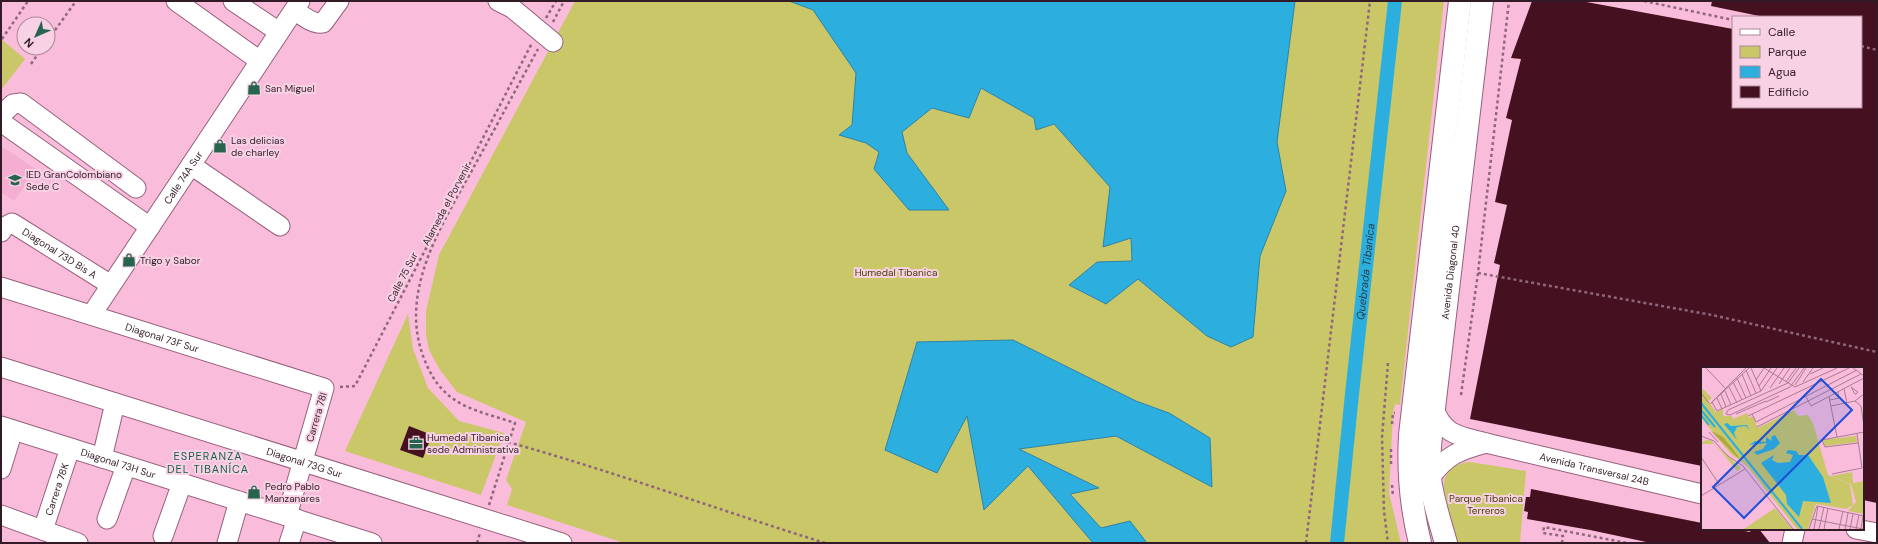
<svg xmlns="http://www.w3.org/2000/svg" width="1878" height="544" font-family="'DM Sans',sans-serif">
<rect width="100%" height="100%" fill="#fabcdb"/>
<!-- built -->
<polygon fill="#f3aed2" points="1,146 36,169 14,201 1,192"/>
<!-- green -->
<g fill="#cac768">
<polygon points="575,1 1444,1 1400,405 1395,404 1393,413 1389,493 1401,543 624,543 507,505 512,489 506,480 526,422 457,392 440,370 429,350 426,335 426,311 439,255"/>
<polygon points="1,39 25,59 1,90"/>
<polygon points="408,314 413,349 428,388 459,421 504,433 481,495 345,451"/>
<path d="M1470 462 1526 471 1520 543H1458C1456 533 1442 490 1444 483 1446 469 1457 463 1470 462Z"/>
</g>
<!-- water -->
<g fill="#2cafde" stroke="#2e83a7">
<polygon points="789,1 1295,1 1277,142 1286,191 1260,256 1253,337 1231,347 1207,336 1138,279 1106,304 1069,285 1097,262 1132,261 1131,238 1103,247 1110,187 1054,124 1036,130 1034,118 981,88 969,118 932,108 902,132 907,153 949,210 909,210 874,169 879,152 866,143 839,135 852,125 856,73 813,10"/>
<polygon points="1013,340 1136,401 1169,413 1210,438 1212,487 1116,436 1019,449 1099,488 1070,494 1101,528 1130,521 1147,543 1093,543 1028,466 984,510 967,416 937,473 885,450 917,342"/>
</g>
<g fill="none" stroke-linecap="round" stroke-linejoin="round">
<!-- canal -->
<path stroke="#2cafde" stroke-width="14" id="s1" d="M1337 543 1352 394 1395 1"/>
</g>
<!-- building -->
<g fill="#45101f">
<polygon points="1532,1 1581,1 1733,29 1733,107 1861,107 1861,17 1764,17 1711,6 1712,1 1877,1 1877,503 1863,500 1863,368 1702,368 1702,466 1470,419 1500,265 1494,263 1507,205 1495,202 1512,120 1506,118 1521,59 1511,58"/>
<polygon points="409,426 432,435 423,458 400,450"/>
<polygon points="1531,489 1702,523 1702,529 1734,529 1750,532 1751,529 1759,529 1770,543 1651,543 1590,530 1527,519 1528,512 1524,511 1526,497 1530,497"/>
</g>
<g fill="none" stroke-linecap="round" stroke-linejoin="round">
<!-- minor casing -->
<g stroke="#97607d" stroke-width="21">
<g id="minor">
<polyline points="176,1 260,61"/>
<polyline points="233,1 279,32"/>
<polyline points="498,1 512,8 553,42"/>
<path d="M294 10C302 15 313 25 323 23L339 1"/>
<polyline points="1,115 13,104 21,103 136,188"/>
<polyline points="1,122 150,227"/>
<polyline points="191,165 280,226"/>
<path id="s2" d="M1 232 4 227 12 223 111 285"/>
<path id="s3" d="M1 287 324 388 287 516"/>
<path id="s4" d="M92 314 300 1"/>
<path id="s5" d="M1 367 562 543"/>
<path id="s6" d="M1434 408C1443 436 1461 436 1486 443L1702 494"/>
<path id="s7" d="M1 426 372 543"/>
<polyline points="102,458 115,403"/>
<polyline points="1,469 13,430"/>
<path d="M1430 478C1446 455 1460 450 1486 443"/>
<polyline points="1,515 78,543"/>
<polyline points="107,519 126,466"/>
<polyline points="1856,529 1877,533"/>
<path id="s8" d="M43 530 70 448"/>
<polyline points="163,536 182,483"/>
<polyline points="227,543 239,501"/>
<polyline points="289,543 297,519"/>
<polyline points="1792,543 1795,529"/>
</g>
</g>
<!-- major casing -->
<g stroke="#97607d" stroke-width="24">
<g id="major">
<path d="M1420 543C1411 507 1408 471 1410 435L1460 1"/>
<path id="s9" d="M1446 543C1440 522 1433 501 1430 479 1427 456 1432 431 1434 408L1482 1"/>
</g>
</g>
<!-- path -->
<g stroke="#8f667b" stroke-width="2.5" stroke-dasharray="3 3" stroke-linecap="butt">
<polyline points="1644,1 1733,20"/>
<polyline points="546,18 556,1"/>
<polyline points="553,22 564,1"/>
<polyline points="2,39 28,1"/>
<polyline points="48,40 76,1"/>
<polyline points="1861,46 1877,50"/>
<polyline points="31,64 42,48"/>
<polyline points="1478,273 1712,315 1877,352"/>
<polyline points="1388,363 1382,437 1384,511 1388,543"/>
<polyline points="340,387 355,386 532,43"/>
<polyline points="1461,395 1478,273 1509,1"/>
<polyline points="1392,424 1393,413 1395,413"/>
<path d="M508 442C615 472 719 510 825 543"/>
<polyline points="1391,449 1391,464"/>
<polyline points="1392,485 1393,496"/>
<path d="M489 505 515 423C492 415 464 410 446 393 436 384 430 373 425 361 396 291 444 222 476 163 497 125 517 87 538 49"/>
<polyline points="477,543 480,533"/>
<polyline points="1306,543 1370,1"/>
<polyline points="1562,543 1563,536 1543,533 1544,527 1627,543"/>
</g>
<!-- minor -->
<use href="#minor" stroke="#fff" stroke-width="19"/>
<!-- major -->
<use href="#major" stroke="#fff" stroke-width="22"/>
</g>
<!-- icons -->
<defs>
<g id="shop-bare" transform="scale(1.08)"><path d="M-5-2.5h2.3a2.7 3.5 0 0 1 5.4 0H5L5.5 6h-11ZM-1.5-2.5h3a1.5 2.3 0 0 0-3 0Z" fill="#27644f" stroke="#f8d2e4" stroke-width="2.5" paint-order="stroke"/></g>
<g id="school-bare" transform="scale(1.08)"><path d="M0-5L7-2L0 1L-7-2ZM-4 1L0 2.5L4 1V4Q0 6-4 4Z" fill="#27644f" stroke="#f8d2e4" stroke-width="2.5" paint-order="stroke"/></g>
<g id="office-bare" transform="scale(1.08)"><path d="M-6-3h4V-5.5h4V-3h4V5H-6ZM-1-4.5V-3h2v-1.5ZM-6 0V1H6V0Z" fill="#27644f" stroke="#f8d2e4" stroke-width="2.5" paint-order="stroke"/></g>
</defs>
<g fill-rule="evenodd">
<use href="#shop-bare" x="254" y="88"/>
<use href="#shop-bare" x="220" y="146"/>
<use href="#school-bare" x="15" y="180"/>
<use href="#shop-bare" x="129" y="260"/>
<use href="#office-bare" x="416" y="443"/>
<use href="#shop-bare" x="254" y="492"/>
</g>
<g text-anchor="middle" stroke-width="4" stroke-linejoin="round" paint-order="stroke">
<!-- poi labels -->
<g font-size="10" fill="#321b27" stroke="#f8d2e4" text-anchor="start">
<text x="265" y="92">San Miguel</text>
<text x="231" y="144">Las delicias<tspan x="231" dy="12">de charley</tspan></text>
<text x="26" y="178">IED GranColombiano<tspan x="26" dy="12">Sede C</tspan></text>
<text x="140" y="264">Trigo y Sabor</text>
<text x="427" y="441">Humedal Tibanica<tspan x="427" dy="12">sede Administrativa</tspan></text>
<text x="265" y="490">Pedro Pablo<tspan x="265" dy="12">Manzanares</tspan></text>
</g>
<!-- street labels -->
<g font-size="10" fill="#321b27" stroke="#f8d2e4">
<text dy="4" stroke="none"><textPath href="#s4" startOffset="164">Calle 74A Sur</textPath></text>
<text transform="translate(446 204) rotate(-62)" y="4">Alameda el Porvenir</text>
<text dy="4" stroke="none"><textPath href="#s2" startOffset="71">Diagonal 73D Bis A</textPath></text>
<text dy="4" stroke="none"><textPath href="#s9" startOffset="274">Avenida Diagonal 40</textPath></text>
<text transform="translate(402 277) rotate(-63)" y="4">Calle 75 Sur</text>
<text dy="4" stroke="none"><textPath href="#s3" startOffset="169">Diagonal 73F Sur</textPath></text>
<text transform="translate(316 417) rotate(-74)" y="4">Carrera 78I</text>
<text dy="4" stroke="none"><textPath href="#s5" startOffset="318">Diagonal 73G Sur</textPath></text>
<text dy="4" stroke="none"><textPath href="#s7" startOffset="123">Diagonal 73H Sur</textPath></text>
<text dy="4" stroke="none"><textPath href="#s6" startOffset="178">Avenida Transversal 24B</textPath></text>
<text dy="4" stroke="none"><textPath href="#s8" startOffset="43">Carrera 78K</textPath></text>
</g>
<!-- park labels -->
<g font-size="10" fill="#413f03" stroke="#f8d2e4">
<text x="896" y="276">Humedal Tibanica</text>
<text x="1486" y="502">Parque Tibanica<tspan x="1486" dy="12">Terreros</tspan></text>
</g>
<!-- water labels -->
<g font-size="11" font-style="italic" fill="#26404c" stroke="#f8d2e4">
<text dy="4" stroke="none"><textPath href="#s1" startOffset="273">Quebrada Tibaníca</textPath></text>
</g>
<!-- neighbourhood labels -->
<g font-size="11" letter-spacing="1" fill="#165f49" stroke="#f8d2e4">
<text x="208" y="460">ESPERANZA<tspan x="208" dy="13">DEL TIBANÍCA</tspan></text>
</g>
</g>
<!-- overview -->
<g transform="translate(1701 367)">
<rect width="163" height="163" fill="#fabcdb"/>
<path d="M0 20 11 31 7 34 15 45 22 42V49H31L32 52 46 46 48 51 52 49 57 61 93 43 97 49 107 48 112 56 127 108 149 117 152 138 145 142 115 137 107 162H96L47 100 29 86 0 51ZM155 69 156 75 124 79 122 73ZM5 73H9L40 101 36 104 14 77H0ZM151 105 152 116 163 114V147L147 144 155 135 150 117 130 109ZM74 141 91 162H43Z" fill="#cac768"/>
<path d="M10 64 22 70 38 90 37 91Z" fill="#aba83e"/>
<path d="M26 56 30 59 46 58 48 63 45 59 36 60 33 66 36 73 23 57ZM74 68 79 76 73 82 56 88 53 85 62 82 66 76 48 78 54 74 65 75V70L71 74 70 70ZM87 83 95 84 98 88H107L122 110 130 136 102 134 98 150 86 137 85 128 60 96 73 88 71 93 77 96 89 95 92 88 85 86Z" fill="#2cafde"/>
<path fill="none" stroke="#2cafde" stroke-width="2" d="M0 36 101 162M0 43 14 60M0 48 8 58"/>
<path fill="none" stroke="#aa7c93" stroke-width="1" d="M5 1 24 21M45 1 9 37 48 1M50 1 60 24M63 1 94 20 136 1M98 1 87 16 27 43 25 47 29 48 89 20 103 1M152 1 163 9M45 3 55 26M41 7 50 29M109 7 122 1M36 11 45 31M55 13 63 1M32 15 41 33M85 15 95 1M102 15 112 1M78 17 89 1M94 18 105 1M58 19 70 1M28 20 36 36M150 20 157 25 155 27H154ZM69 21 83 1M143 22 146 36M24 24 30 38M60 24 76 1M0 26 8 36M20 27 25 40M105 30 110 39 163 11M128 30 136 70M16 31 21 42M129 33 138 31 137 25M154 34 160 39 163 59M11 35 16 44 60 24M65 35 78 29M130 39 154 34 163 27M35 47 65 34M51 47 55 55 156 3M47 49 148 1M56 60 160 7M8 65 17 75M156 67 161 101M0 69 13 74 27 89 42 99 92 162M157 76 124 80 121 73 163 65M0 90 18 117M131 107 161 101M0 129 44 102M111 152 162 162M108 162 116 139 163 149M113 162 117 139M118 162 123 140M123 162 127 141M138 162 142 144M144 162 147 146M149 162 152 147M155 162 158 148M160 162 162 149"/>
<path fill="#1d4ed8" fill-opacity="0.15" stroke="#1d4ed8" stroke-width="2" d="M120 12 151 43 43 151 12 120Z"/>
<rect width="163" height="163" fill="none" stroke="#321b27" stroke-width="2"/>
</g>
<!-- border -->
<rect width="1878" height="544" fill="none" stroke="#321b27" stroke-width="4"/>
<!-- legend -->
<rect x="1732" y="16" width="130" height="92" fill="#f8d2e4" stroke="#a98998"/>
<rect x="1740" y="29" width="20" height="6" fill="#ffffff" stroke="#a98998"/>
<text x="1768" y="36" font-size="12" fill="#321b27">Calle</text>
<rect x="1740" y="46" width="20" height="12" fill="#cac768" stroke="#a98998"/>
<text x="1768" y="56" font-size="12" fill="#321b27">Parque</text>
<rect x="1740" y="66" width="20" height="12" fill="#2cafde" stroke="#a98998"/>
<text x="1768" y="76" font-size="12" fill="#321b27">Agua</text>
<rect x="1740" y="86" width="20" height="12" fill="#45101f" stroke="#a98998"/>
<text x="1768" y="96" font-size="12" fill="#321b27">Edificio</text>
<!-- north arrow -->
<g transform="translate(36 36) rotate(225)"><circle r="19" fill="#f8d2e4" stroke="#a98998"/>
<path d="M0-3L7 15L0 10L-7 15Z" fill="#27644f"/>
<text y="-6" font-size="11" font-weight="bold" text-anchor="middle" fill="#321b27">N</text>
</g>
</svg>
